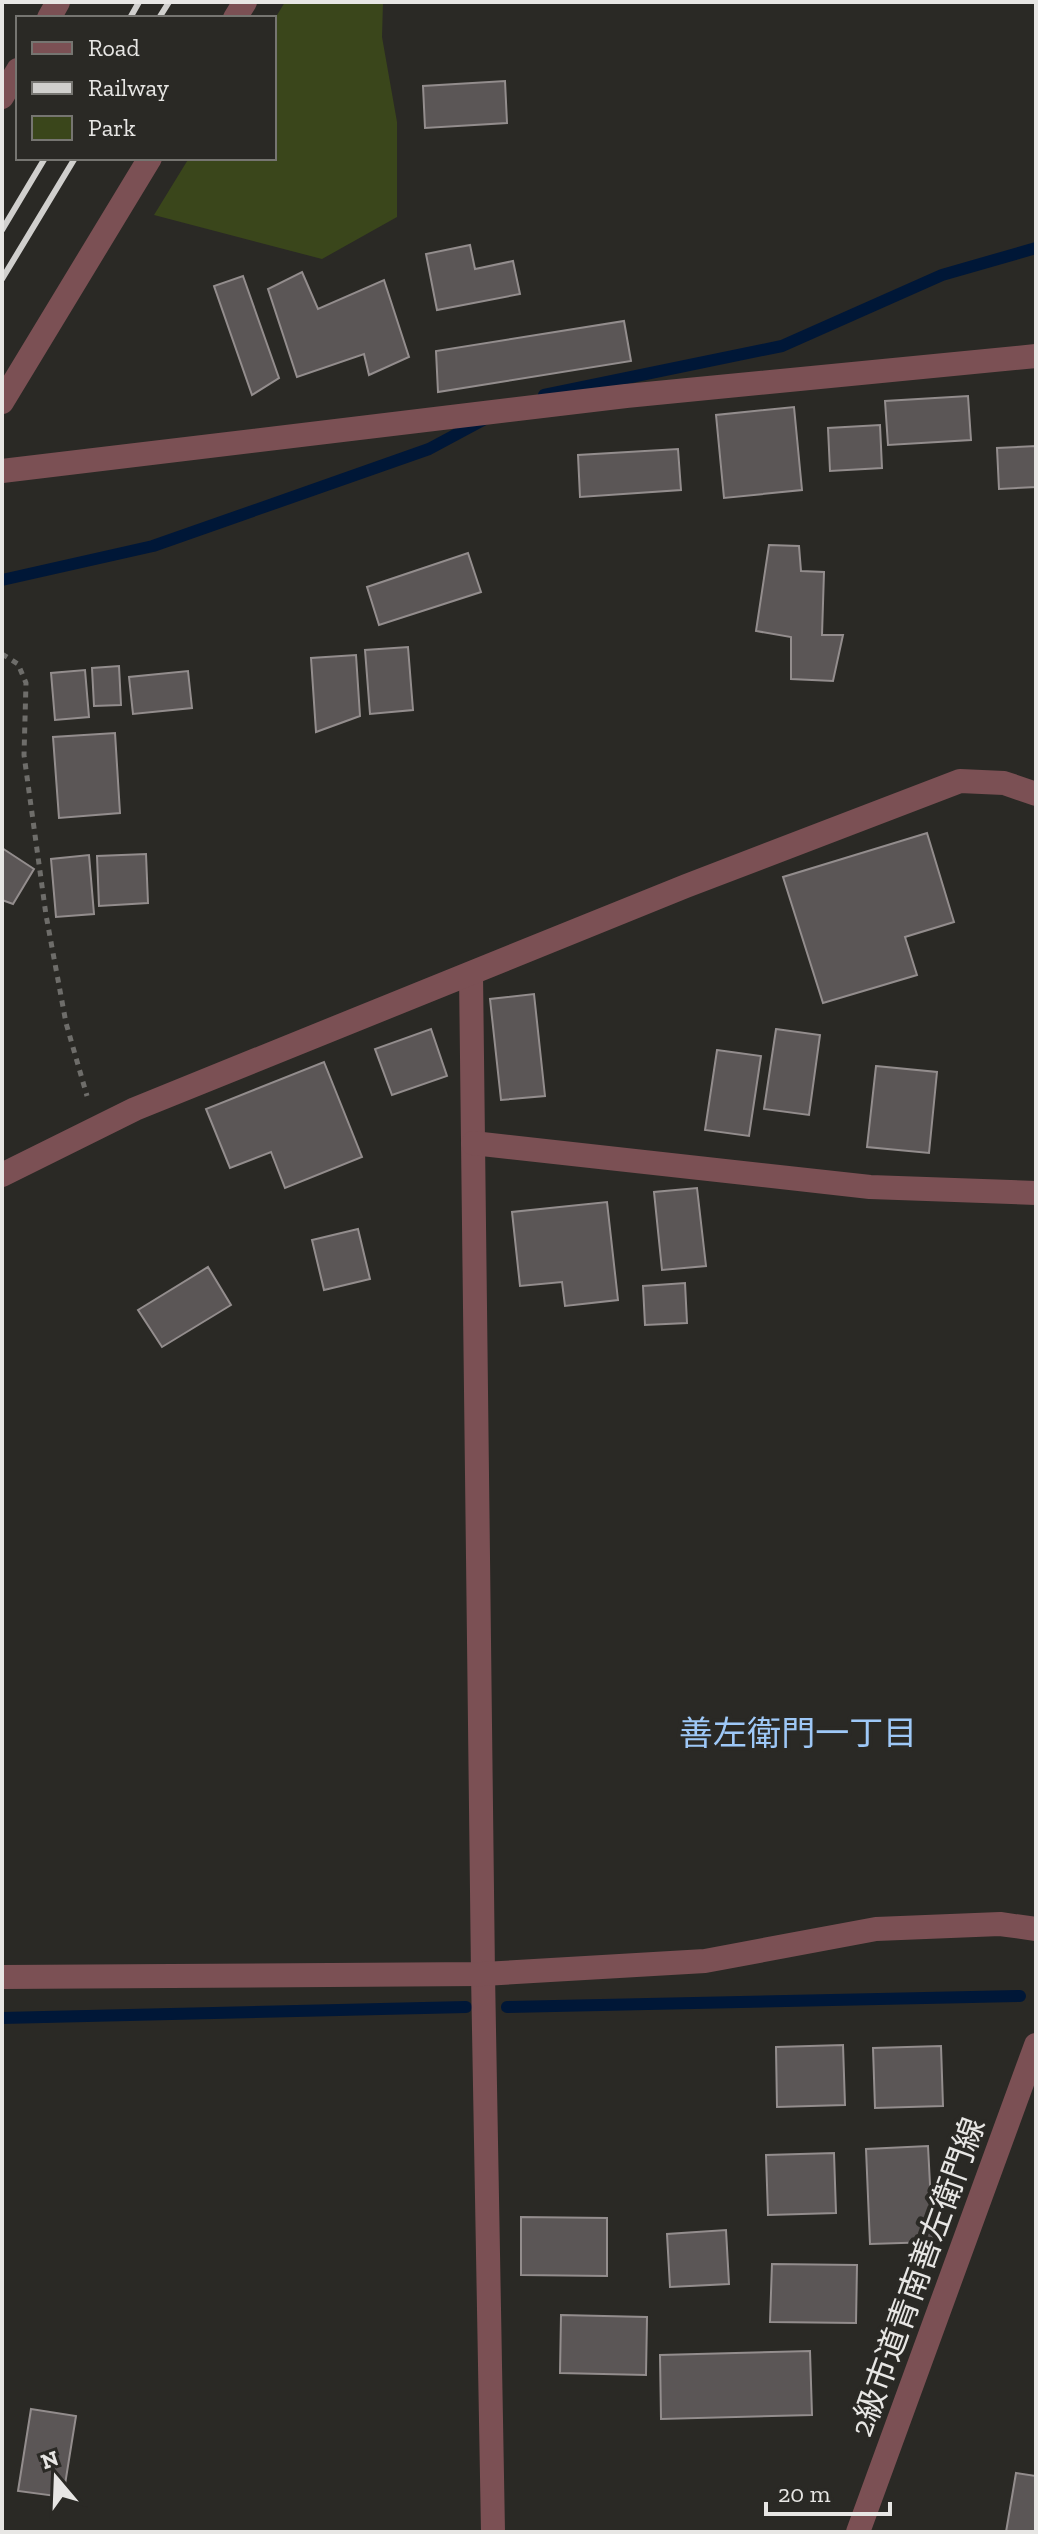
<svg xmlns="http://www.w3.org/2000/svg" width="1038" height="2534" font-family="'Zilla Slab','Noto Sans JP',serif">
<rect width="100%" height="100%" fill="#2a2925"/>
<!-- green -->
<polygon fill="#3a461b" points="285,2 383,2 382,37 397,122 397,217 322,259 154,215 189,158 274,158 274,20"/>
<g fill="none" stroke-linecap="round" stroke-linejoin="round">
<!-- stream -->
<g stroke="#001737" stroke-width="12">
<polyline points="544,395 782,346 942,275 1036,248"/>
<polyline points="2,580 153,546 429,449 483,420"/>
<polyline points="507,2007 1020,1996"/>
<polyline points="2,2018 466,2007"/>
</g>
</g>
<!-- building -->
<g fill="#5b5656" stroke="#938d8d" stroke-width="2">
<polygon points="505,81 507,123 425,128 423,86"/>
<polygon points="470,245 475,269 513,261 520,294 437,310 426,254"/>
<polygon points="302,272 318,309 384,280 409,357 369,375 364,354 297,377 268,289"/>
<polygon points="243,276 279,378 252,395 214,286"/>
<polygon points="624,321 631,361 438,392 436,351"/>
<polygon points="968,396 971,440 888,445 885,401"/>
<polygon points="794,407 802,490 724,498 716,415"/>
<polygon points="880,425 882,468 830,471 828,428"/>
<polygon points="1036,446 1036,487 999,489 997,448"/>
<polygon points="678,449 681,490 580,497 578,455"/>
<polygon points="769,545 799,546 801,571 824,572 822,635 843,635 833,681 791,679 791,637 756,631"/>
<polygon points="468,553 481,592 379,625 367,587"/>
<polygon points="408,647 413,710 370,714 365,650"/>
<polygon points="356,655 360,716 316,732 311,658"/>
<polygon points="119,666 121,705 94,706 92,668"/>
<polygon points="85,670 89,717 55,720 51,673"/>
<polygon points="188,671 192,708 133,714 129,677"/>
<polygon points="115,733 120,813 59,818 53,737"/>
<polygon points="927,833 954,922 905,937 917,975 823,1003 783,877"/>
<polygon points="2,848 34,869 13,904 2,900"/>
<polygon points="146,854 148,903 99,906 97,856"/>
<polygon points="89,855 94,914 56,917 51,859"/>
<polygon points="534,994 545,1096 501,1100 490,999"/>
<polygon points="431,1029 447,1076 392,1095 375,1049"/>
<polygon points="776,1029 820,1035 809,1115 764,1109"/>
<polygon points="717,1050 761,1056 749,1136 705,1130"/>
<polygon points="324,1062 362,1157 285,1188 271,1152 230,1168 206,1109"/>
<polygon points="876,1066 937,1072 929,1153 867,1147"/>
<polygon points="697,1188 706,1266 662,1270 654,1192"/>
<polygon points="607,1202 618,1300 565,1306 562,1282 520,1286 512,1212"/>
<polygon points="358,1229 370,1279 324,1290 312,1240"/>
<polygon points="208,1267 231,1305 162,1347 138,1310"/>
<polygon points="685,1283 687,1323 645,1325 643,1286"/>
<polygon points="843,2045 845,2105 777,2107 776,2047"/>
<polygon points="941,2046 943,2106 875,2108 873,2048"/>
<polygon points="928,2146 933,2242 870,2244 866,2149"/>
<polygon points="834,2153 836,2213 768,2215 766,2155"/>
<polygon points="521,2217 607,2218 607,2276 521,2275"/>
<polygon points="726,2230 729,2284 670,2287 667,2234"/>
<polygon points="772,2264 857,2265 856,2323 770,2322"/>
<polygon points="561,2315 647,2317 646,2375 560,2373"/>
<polygon points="810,2351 812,2415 661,2419 660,2355"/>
<polygon points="31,2409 76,2416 63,2497 18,2491"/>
<polygon points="1016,2473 1036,2476 1036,2532 1006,2532"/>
</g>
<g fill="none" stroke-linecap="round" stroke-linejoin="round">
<!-- path -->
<polyline stroke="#6e6d6a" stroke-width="5" stroke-dasharray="6 6" stroke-linecap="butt" points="2,654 18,664 26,683 24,755 46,915 66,1023 87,1096"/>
<!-- minor -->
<g stroke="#7b5054" stroke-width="24">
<polyline points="49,18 58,2"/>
<polyline points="235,18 245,2"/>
<polyline points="2,97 18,70"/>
<polyline points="2,402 150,158"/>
<polyline points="2,471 626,396 1036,356"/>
<polyline points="471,974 483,1974 493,2532"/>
<polyline points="473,1143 870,1187 1036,1193"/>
<polyline points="2,1175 135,1109 686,886 960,781 1004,783 1036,794"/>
<polyline points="2,1977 483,1974 705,1961 876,1929 1000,1924 1036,1929"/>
<polyline points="858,2532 1036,2045"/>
</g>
<!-- rail -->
<g stroke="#d0cfcd" stroke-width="6">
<polyline points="130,18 139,2"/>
<polyline points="159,18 169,2"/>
<polyline points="2,230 45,158"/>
<polyline points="2,279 75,158"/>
</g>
</g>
<g text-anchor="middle" stroke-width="8" stroke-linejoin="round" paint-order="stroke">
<!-- street labels -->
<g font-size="32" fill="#e7e6e4" stroke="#2a2925">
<text transform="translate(917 2277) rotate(-70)" y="11">2級市道青南善左衛門線</text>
</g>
<!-- neighbourhood labels -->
<g font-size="34" fill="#9ec8f7" stroke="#2a2925">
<text x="798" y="1745">善左衛門一丁目</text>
</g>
</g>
<!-- border -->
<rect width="1038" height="2534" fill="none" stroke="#e7e6e4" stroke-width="8"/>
<!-- legend -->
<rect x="16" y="16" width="260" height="144" fill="#2a2925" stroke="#767571" stroke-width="2"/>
<rect x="32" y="42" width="40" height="12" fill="#7b5054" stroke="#767571" stroke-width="2"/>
<text x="88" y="56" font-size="24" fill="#e7e6e4">Road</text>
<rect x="32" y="82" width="40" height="12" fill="#d0cfcd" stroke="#767571" stroke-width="2"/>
<text x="88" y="96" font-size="24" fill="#e7e6e4">Railway</text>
<rect x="32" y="116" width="40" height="24" fill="#3a461b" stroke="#767571" stroke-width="2"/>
<text x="88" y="136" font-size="24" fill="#e7e6e4">Park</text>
<!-- north arrow -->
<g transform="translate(56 2478) rotate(341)" stroke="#2a2925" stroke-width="6" paint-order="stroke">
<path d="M0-6L14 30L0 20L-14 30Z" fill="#e7e6e4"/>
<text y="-12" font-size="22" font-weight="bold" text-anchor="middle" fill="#e7e6e4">N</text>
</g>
<!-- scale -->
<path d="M766 2502v12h124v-12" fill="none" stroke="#e7e6e4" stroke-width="4"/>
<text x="778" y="2502" font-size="24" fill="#e7e6e4" stroke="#2a2925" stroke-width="6" paint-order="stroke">20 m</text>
</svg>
